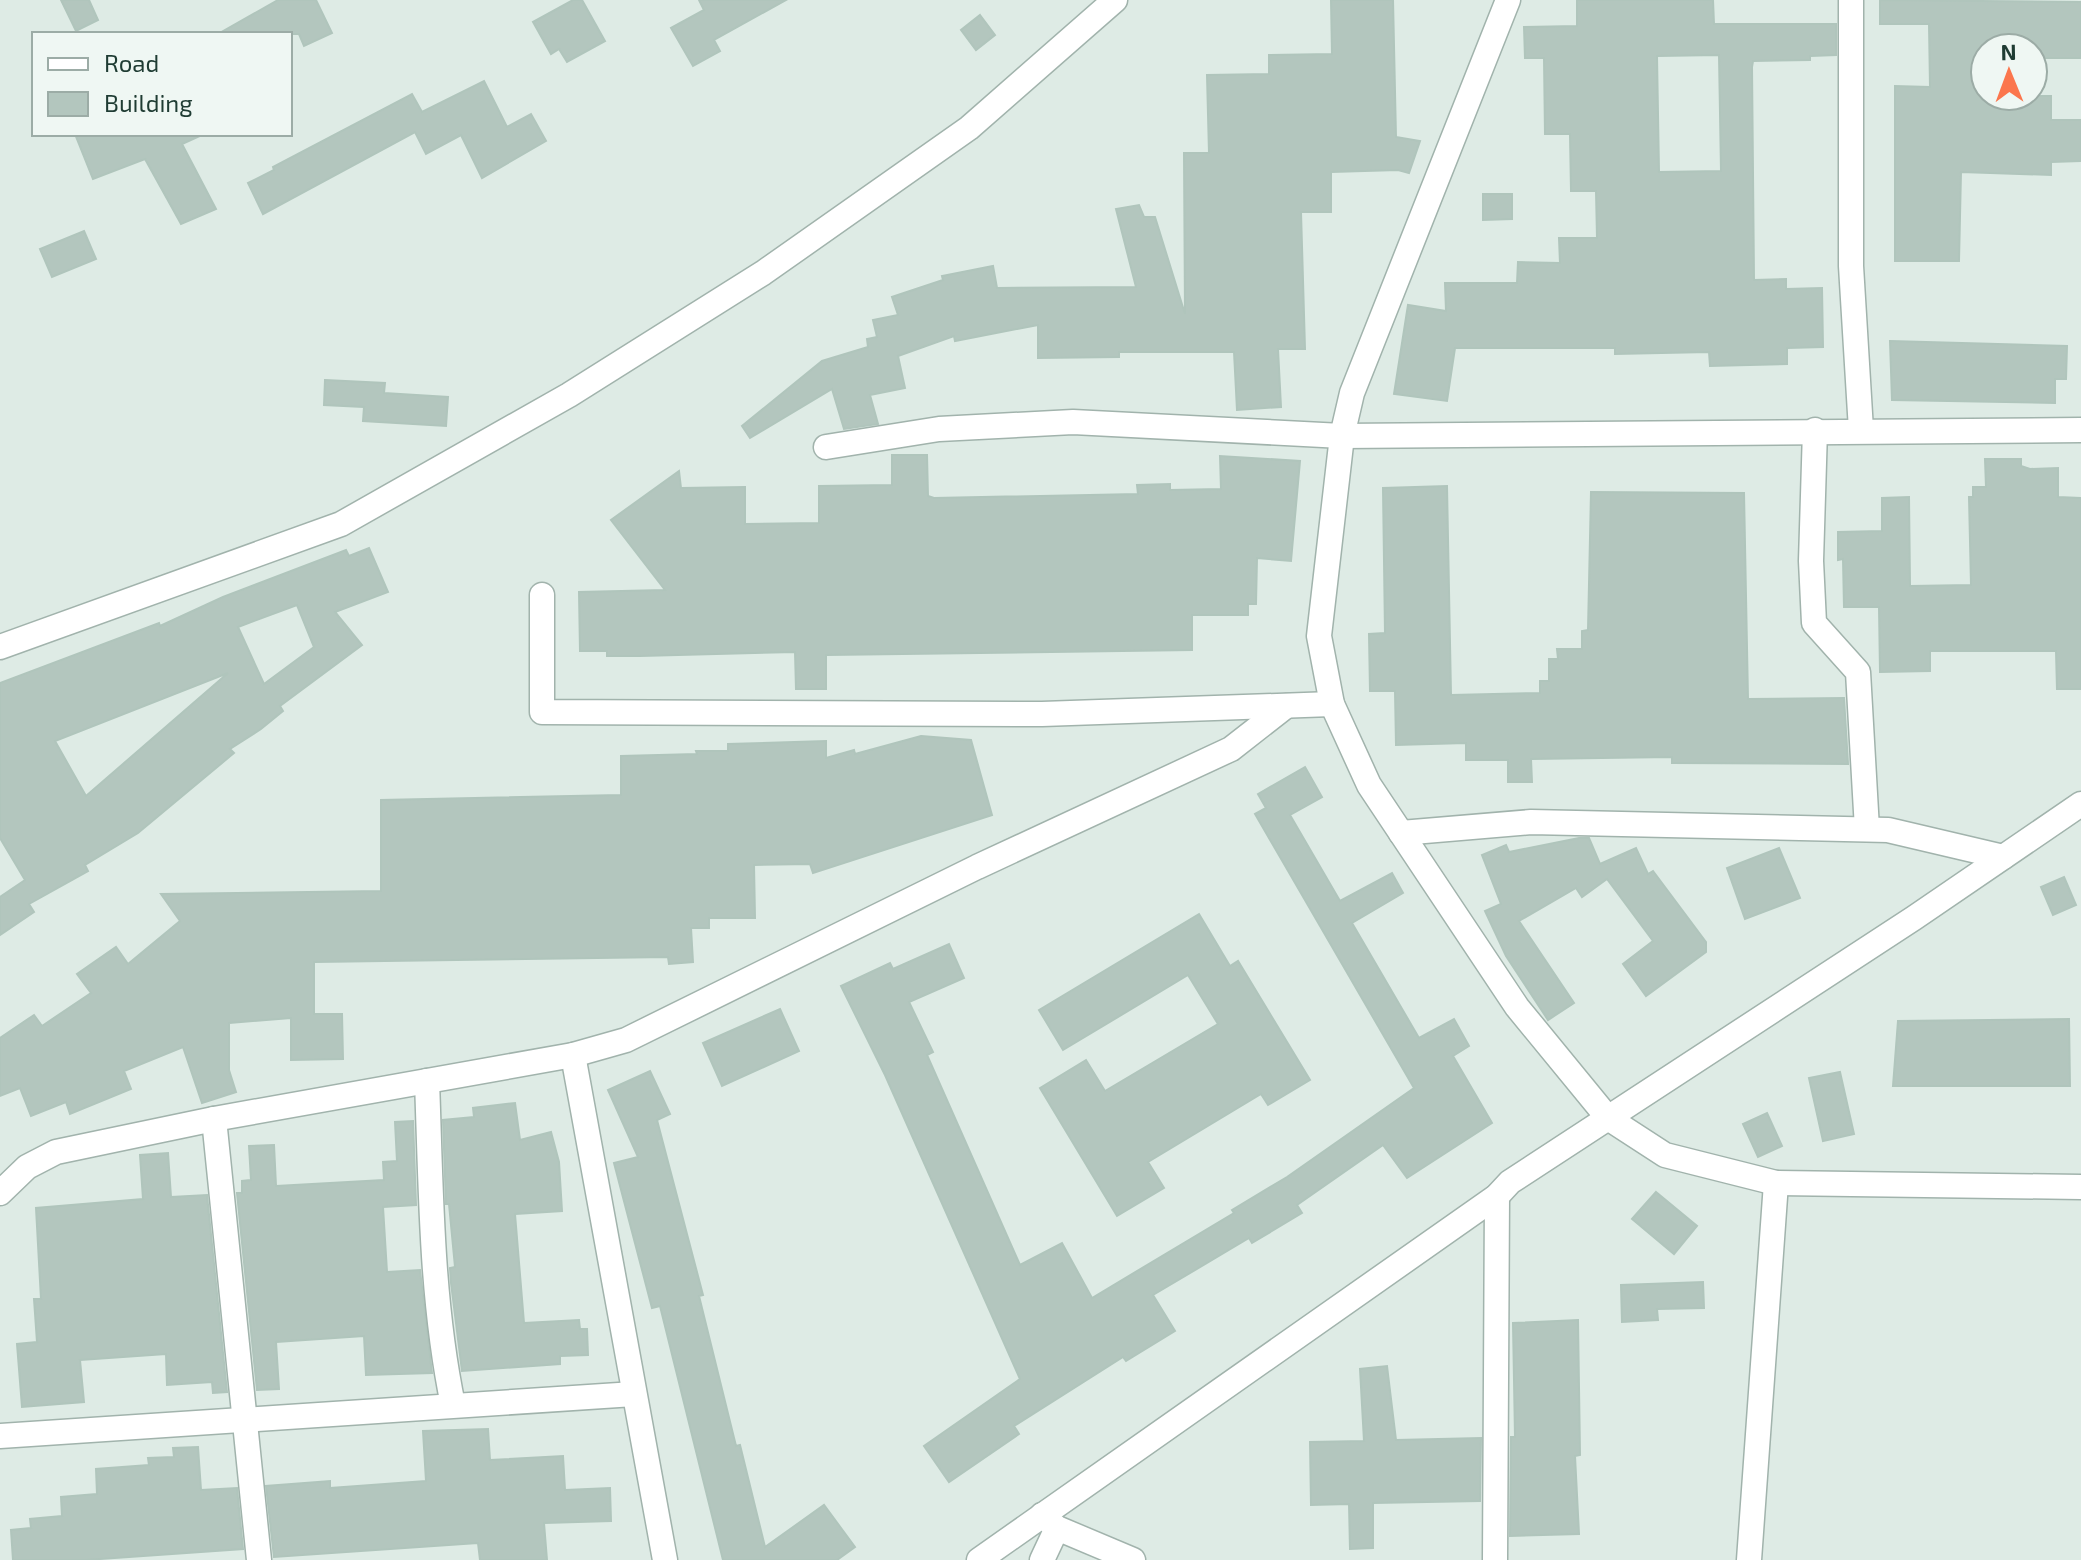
<svg xmlns="http://www.w3.org/2000/svg" width="2081" height="1560" font-family="'Exo 2',sans-serif">
<rect width="100%" height="100%" fill="#deebe5"/>
<!-- building -->
<g fill="#b3c6be" stroke="#b0c5bc" stroke-width="2" fill-rule="evenodd">
<polygon points="61,0 89,0 98,20 76,31"/>
<polygon points="278,0 316,0 332,33 304,46 299,34 218,34"/>
<polygon points="573,0 582,0 605,41 567,62 559,49 551,54 533,22"/>
<polygon points="699,0 786,0 714,40 720,51 693,66 671,28 704,10"/>
<polygon points="1331,0 1393,0 1396,137 1420,141 1409,173 1398,170 1331,172 1331,212 1301,212 1305,349 1278,349 1281,407 1237,410 1234,352 1119,352 1119,357 1038,358 1038,325 955,341 954,336 898,356 905,388 870,395 878,424 844,429 832,389 750,438 742,426 822,361 868,347 867,339 877,337 873,320 898,315 892,297 943,280 942,276 993,266 997,288 1136,287 1116,209 1139,205 1144,217 1155,217 1185,314 1184,153 1209,153 1207,75 1269,74 1269,55 1332,54"/>
<path d="M1577 0H1713L1714 24H1836V55L1810 56V60L1753 61 1752 67 1754 280 1786 279V289L1822 288 1823 347 1787 348V364L1710 366 1709 352 1615 354V348H1455L1447 401 1394 394 1408 305 1446 311 1445 283H1517L1518 262 1560 263 1559 238H1597L1596 191H1571L1570 134H1545L1544 58H1525L1524 27 1577 26ZM1719 55 1721 171 1659 172 1657 56Z"/>
<polygon points="1880,0 2081,2 2081,58 2033,58 2033,48 1985,48 1985,96 2051,96 2051,120 2081,120 2081,161 2051,162 2051,175 1961,172 1959,261 1895,261 1895,86 1930,87 1929,24 1880,24"/>
<polygon points="980,15 995,35 976,50 961,30"/>
<polygon points="484,81 507,127 531,114 546,141 482,178 461,135 426,154 415,132 263,214 248,183 274,170 273,167 412,94 422,112"/>
<polygon points="75,134 204,134 182,144 216,209 181,224 145,159 93,179"/>
<polygon points="1483,194 1512,194 1512,219 1483,220"/>
<polygon points="84,231 96,259 52,277 40,249"/>
<polygon points="1890,341 2067,346 2066,379 2055,379 2055,403 1892,400"/>
<polygon points="325,380 385,383 384,393 448,397 446,426 363,421 364,407 324,405"/>
<polygon points="892,455 927,455 928,496 934,498 1138,494 1137,485 1170,484 1170,490 1221,489 1220,456 1300,461 1291,561 1257,558 1256,604 1248,604 1248,615 1192,615 1192,650 826,655 826,689 796,689 795,652 640,656 607,656 607,651 580,651 579,592 665,590 611,520 679,471 681,488 745,487 745,524 819,523 819,486 892,485"/>
<polygon points="1985,459 2021,459 2021,466 2030,469 2058,468 2058,497 2081,498 2081,689 2057,689 2056,651 1930,651 1930,671 1880,672 1879,607 1844,607 1843,559 1838,560 1838,532 1882,531 1882,498 1909,497 1910,586 1971,585 1969,497 1973,497 1973,487 1986,487"/>
<polygon points="1447,486 1451,695 1540,693 1540,681 1549,681 1549,659 1558,659 1557,649 1582,649 1582,631 1588,630 1591,492 1744,493 1748,699 1844,698 1848,764 1672,763 1672,757 1531,759 1532,782 1508,782 1508,760 1466,760 1466,743 1396,745 1395,691 1370,691 1369,634 1385,633 1383,488"/>
<path d="M369 548 388 592 335 612 362 645 280 706 283 711 261 729 230 749 234 753 138 833 85 865 88 871 29 904 34 912 0 935V897L25 880 0 838V683L159 623 160 626 223 597 346 550 349 556ZM297 605 314 647 264 684 238 627ZM228 673 86 796 55 741Z"/>
<polygon points="921,736 971,740 992,815 813,873 810,864 754,865 755,918 709,918 709,928 691,928 693,962 669,964 668,957 314,962 314,1014 342,1014 343,1059 291,1060 291,1018 229,1023 229,1070 236,1092 202,1103 183,1047 124,1071 131,1089 70,1114 66,1102 31,1116 20,1088 0,1096 0,1038 34,1015 42,1026 91,993 77,974 116,947 128,964 180,921 161,894 381,891 381,800 621,795 621,756 697,754 696,751 728,751 728,744 826,741 826,758 854,750 855,754"/>
<polygon points="1305,767 1322,797 1290,815 1340,901 1392,873 1403,893 1352,923 1419,1038 1454,1019 1469,1046 1453,1056 1492,1123 1407,1178 1383,1145 1297,1205 1302,1213 1252,1243 1249,1238 1153,1295 1175,1331 1126,1361 1123,1357 1014,1426 1019,1434 949,1482 924,1446 1020,1379 885,1075 841,986 890,963 893,969 949,944 964,978 909,1002 933,1052 927,1055 1020,1265 1062,1243 1092,1298 1234,1213 1232,1210 1287,1177 1414,1088 1255,814 1266,808 1258,794"/>
<polygon points="1579,838 1589,838 1600,864 1636,848 1648,874 1653,871 1706,942 1706,952 1646,996 1623,964 1653,941 1607,879 1582,897 1576,888 1519,921 1574,1003 1548,1020 1506,956 1485,911 1501,904 1482,855 1506,845 1509,852"/>
<polygon points="1779,848 1800,898 1745,919 1727,868"/>
<polygon points="2064,877 2076,905 2053,915 2041,887"/>
<polygon points="1199,914 1230,966 1238,961 1310,1080 1268,1105 1261,1094 1148,1162 1164,1188 1117,1216 1040,1088 1086,1060 1105,1091 1218,1024 1188,975 1063,1050 1039,1010"/>
<polygon points="780,1009 799,1051 722,1086 703,1043"/>
<polygon points="2069,1019 2070,1086 1893,1086 1898,1021"/>
<polygon points="650,1071 670,1114 657,1120 703,1295 699,1296 736,1446 740,1445 765,1547 824,1505 855,1547 837,1560 723,1560 660,1306 652,1308 614,1163 638,1157 608,1090"/>
<polygon points="1840,1072 1854,1134 1823,1141 1809,1078"/>
<polygon points="515,1103 520,1140 551,1132 559,1162 562,1211 515,1214 524,1323 579,1320 580,1329 587,1329 588,1355 560,1356 560,1364 462,1371 451,1283 450,1268 455,1267 449,1204 446,1204 443,1120 474,1117 473,1108"/>
<polygon points="1767,1113 1782,1146 1758,1157 1743,1124"/>
<polygon points="413,1121 416,1205 383,1207 387,1272 420,1270 432,1373 366,1375 364,1336 276,1342 279,1389 257,1390 237,1193 242,1193 242,1181 251,1180 249,1146 274,1145 276,1186 384,1180 383,1162 397,1161 395,1122"/>
<polygon points="168,1153 171,1197 207,1195 227,1392 213,1393 212,1382 167,1385 166,1354 80,1360 84,1402 22,1407 17,1344 37,1342 34,1299 41,1299 36,1208 143,1199 140,1155"/>
<polygon points="1656,1192 1697,1226 1674,1254 1632,1219"/>
<polygon points="1703,1282 1704,1308 1657,1309 1658,1320 1622,1322 1621,1285"/>
<polygon points="1578,1320 1580,1455 1575,1456 1579,1534 1510,1536 1511,1437 1515,1437 1513,1323"/>
<polygon points="1387,1366 1396,1440 1481,1438 1480,1501 1373,1503 1373,1548 1350,1549 1349,1504 1311,1505 1310,1442 1364,1441 1360,1369"/>
<polygon points="488,1429 490,1460 563,1456 565,1490 610,1488 611,1521 544,1523 547,1560 480,1560 478,1543 274,1557 266,1486 330,1481 330,1488 426,1481 423,1431"/>
<polygon points="198,1447 201,1490 237,1488 243,1549 86,1560 13,1560 11,1530 31,1528 30,1519 62,1516 61,1497 97,1494 96,1469 149,1465 148,1458 174,1457 173,1448"/>
</g>
<g fill="none" stroke-linecap="round" stroke-linejoin="round">
<!-- minor casing -->
<g stroke="#a1b3ac" stroke-width="27">
<g id="minor">
<polyline points="1508,0 1352,393 1342,436 1319,636 1332,704 1369,785 1517,1007 1608,1118 1665,1155 1776,1183 2081,1187"/>
<polyline points="1851,0 1851,266 1861,430"/>
<polyline points="1815,430 1811,561 1814,623 1858,672 1867,829"/>
<polyline points="826,447 939,429 1073,422 1342,436 2081,430"/>
<polyline points="542,595 542,712 1042,714 1332,704"/>
<polyline points="0,647 341,524 569,395 763,273 969,128 1115,0"/>
<polyline points="1401,833 1531,822 1888,830 2003,857"/>
<polyline points="573,1055 665,1560"/>
<path d="M427 1081C431 1190 431 1299 453 1405"/>
<polyline points="214,1119 259,1560"/>
<polyline points="0,1193 27,1167 56,1152 214,1119 573,1055 626,1040 977,867 1231,749 1286,706"/>
<polyline points="0,1436 634,1394"/>
<polyline points="1042,1515 1057,1528 1133,1560"/>
<polyline points="1042,1560 1057,1528"/>
<polyline points="1495,1560 1497,1196"/>
<polyline points="1749,1560 1776,1183"/>
</g>
</g>
<!-- tertiary casing -->
<g stroke="#a1b3ac" stroke-width="27">
<polyline id="tertiary" points="979,1560 1497,1196 1510,1182 1914,918 2081,804"/>
</g>
<!-- minor -->
<use href="#minor" stroke="#fff" stroke-width="24"/>
<!-- tertiary -->
<use href="#tertiary" stroke="#fff" stroke-width="24"/>
</g>
<!-- legend -->
<rect x="32" y="32" width="260" height="104" fill="#eff7f3" stroke="#9caca6" stroke-width="2"/>
<rect x="48" y="58" width="40" height="12" fill="#ffffff" stroke="#9caca6" stroke-width="2"/>
<text x="104" y="72" font-size="24" fill="#1f3c33">Road</text>
<rect x="48" y="92" width="40" height="24" fill="#b3c6be" stroke="#9caca6" stroke-width="2"/>
<text x="104" y="112" font-size="24" fill="#1f3c33">Building</text>
<!-- north arrow -->
<g transform="translate(2009 72) rotate(359)"><circle r="38" fill="#eff7f3" stroke="#9caca6" stroke-width="2"/>
<path d="M0-6L14 30L0 20L-14 30Z" fill="#fb764d"/>
<text y="-12" font-size="22" font-weight="bold" text-anchor="middle" fill="#1f3c33">N</text>
</g>
</svg>
